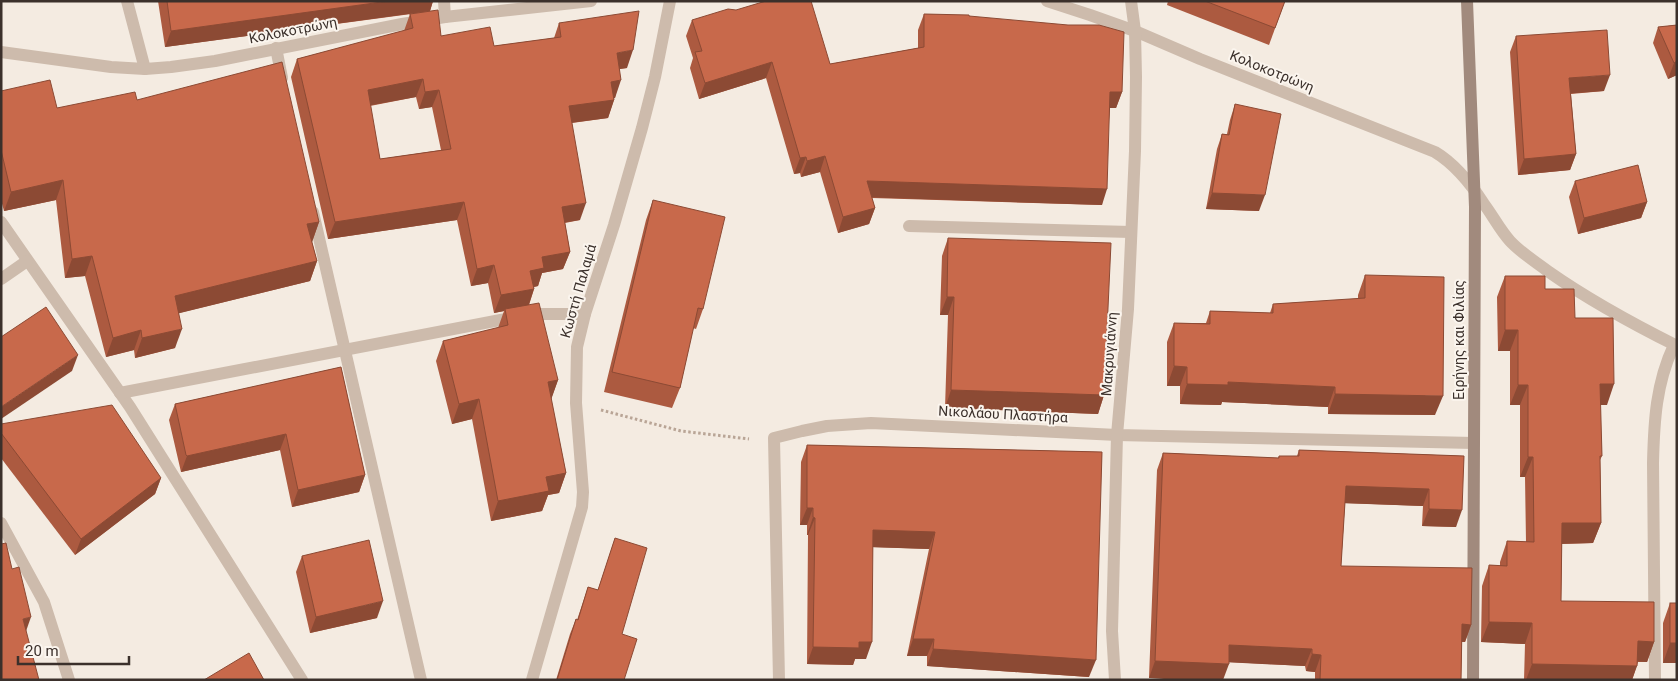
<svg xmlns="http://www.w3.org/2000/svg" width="1678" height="681" font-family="Roboto,sans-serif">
<rect width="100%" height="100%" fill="#f4ebe1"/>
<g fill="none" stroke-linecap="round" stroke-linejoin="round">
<!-- path -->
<polyline stroke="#b9a596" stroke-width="3" stroke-dasharray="2.5 2.5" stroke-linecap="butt" points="601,410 681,431 749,439"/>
<!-- street -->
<g stroke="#cdbbac" stroke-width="12">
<polyline points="127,1 145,69"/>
<polyline points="444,1 445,17"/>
<path d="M1047 1 1090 15 1135 31 1200 59 1435 152C1455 164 1471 184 1484 204 1493 216 1500 230 1510 241 1521 253 1536 262 1549 272 1589 300 1633 324 1677 346"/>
<polyline points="276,48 282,78"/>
<polyline points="1,52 111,67 145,69 171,67 215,61 402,24 445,17 591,1"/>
<polyline points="313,212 421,680"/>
<polyline points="1,222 130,407 302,680"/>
<polyline points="909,226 1131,232"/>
<polyline points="1,279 27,261"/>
<polyline points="120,393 511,318 536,314 585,314"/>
<polyline points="1,523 44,602 69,680"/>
<polyline points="532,680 582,507 583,492 576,403 577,347 585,314 614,225 642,128 655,77 670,1"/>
<polyline points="779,680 774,438 802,431 827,426 871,423 1117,435 1474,443"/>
<polyline points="1115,680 1112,631 1117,435 1128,309 1135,151 1136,77 1135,31 1131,1"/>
<path d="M1655 680 1653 463C1654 421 1656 383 1674 345"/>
</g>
<!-- secondary -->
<polyline stroke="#a18a7d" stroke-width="12" points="1467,1 1475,207 1473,680"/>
</g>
<!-- wall -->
<g fill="#ac5a40" fill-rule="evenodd">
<path d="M158 1H433L430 11 441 36 494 46 554 38 559 23 627 68 620 69 615 98H614V100L608 118 572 123 580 220 565 223 570 252 563 269 542 273 538 286 534 287V289L529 305 558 380 551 399 566 473 559 493 548 495 542 511 491 521 472 419 452 424 436 361 443 341 498 328 504 311 494 313 488 283 471 286 457 220 328 239 291 77 297 59 404 31 410 14 426 12 165 47ZM416 97 419 109 432 107 441 150 380 159 370 106Z"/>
<polygon points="1168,1 1285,1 1269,45 1167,5"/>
<polygon points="924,14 969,16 1122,92 1116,108 1110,108 1102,205 872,198 875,208 869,224 838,233 820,172 801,177 800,173 794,174 766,78 699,99 690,68 693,58 686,36 692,20 830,64 918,48 918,30"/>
<polygon points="1677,25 1677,75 1668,79 1653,43 1658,27"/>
<polygon points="1516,36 1604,91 1571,94 1576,154 1570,170 1518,175 1510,52"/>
<polygon points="1,91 57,108 137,100 319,222 312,242 317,261 310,281 179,313 175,348 135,358 134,350 106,357 85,276 65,278 56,200 4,211 1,200"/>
<polygon points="1235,104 1259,211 1206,209 1217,149 1222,134 1227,134 1230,120"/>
<polygon points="1575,181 1647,202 1641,218 1578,234 1569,197"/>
<polygon points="653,200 703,309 696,329 693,328 680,388 672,408 604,392 646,220"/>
<polygon points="948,238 1104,395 1098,414 945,408 948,315 940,315 942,256"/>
<polygon points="1365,275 1435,415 1328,414 1328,407 1222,402 1221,405 1180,404 1180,386 1167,386 1167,342 1174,323 1206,323 1210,311 1270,313 1273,304 1358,299 1358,295"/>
<polygon points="1505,276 1545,289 1575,318 1607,405 1600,405 1602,456 1600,460 1601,523 1593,543 1562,544 1561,601 1654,642 1647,662 1638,662 1632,680 1524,680 1525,644 1481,642 1482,586 1489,565 1500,566 1500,562 1507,541 1526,542 1525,477 1520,477 1520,405 1510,405 1510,351 1498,351 1497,297"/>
<polygon points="341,367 365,475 359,492 292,507 280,450 181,472 169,420 175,404"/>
<polygon points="1,424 161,478 155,494 75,555 1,458"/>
<polygon points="807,445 1102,452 1089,677 927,666 927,656 907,656 929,549 873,547 866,659 855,659 853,665 807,664 808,535 807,535 807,525 800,525 801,462"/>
<polygon points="1299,450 1464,456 1456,527 1422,526 1423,506 1345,503 1341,566 1471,625 1465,642 1462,642 1461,680 1315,680 1315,672 1306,671 1305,666 1229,662 1149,678 1157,470 1163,453 1278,458 1279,456 1297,456"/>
<polygon points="615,538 622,634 624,680 556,680 570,634 576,619 577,620 588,587 598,590"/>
<polygon points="302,556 377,618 310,633 296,572"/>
<polygon points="1670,603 1677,603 1677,663 1663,663 1663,623"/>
</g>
<!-- shaded-wall -->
<g fill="#8c4a34">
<polygon points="389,1 433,1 430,11 165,47 171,31"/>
<polygon points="633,50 627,68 611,70 617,53"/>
<polygon points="1677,61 1677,75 1668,79 1674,63"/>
<polygon points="772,62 766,78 699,99 705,83"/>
<polygon points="1610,75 1604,91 1563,94 1569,78"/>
<polygon points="423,79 416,97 361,107 368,90"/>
<polygon points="621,80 615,98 605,99 611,82"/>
<polygon points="439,90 432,107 419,109 425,92"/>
<polygon points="1110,92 1122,92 1116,108 1104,108"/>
<polygon points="614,100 608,118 562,124 569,106"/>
<polygon points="1576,154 1570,170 1518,175 1524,159"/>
<polygon points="825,156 820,172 801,177 807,161"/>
<polygon points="806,157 800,173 794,174 800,158"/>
<polygon points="63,180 56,200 4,211 11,192"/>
<polygon points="867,181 1107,189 1102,205 861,197"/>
<polygon points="1212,193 1265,195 1259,211 1206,209"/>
<polygon points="464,202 457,220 328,239 335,222"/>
<polygon points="1647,202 1641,218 1578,234 1584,218"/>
<polygon points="586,203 580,220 555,224 562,207"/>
<polygon points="875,208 869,224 838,233 843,217"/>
<polygon points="319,222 312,242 300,243 307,224"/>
<polygon points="570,252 563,269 542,273 538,286 524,289 530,271 542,257"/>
<polygon points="92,256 85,276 65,278 72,259"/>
<polygon points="317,261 310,281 168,316 175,296"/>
<polygon points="494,265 488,283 471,286 477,269"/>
<polygon points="534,289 528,307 505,309 504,311 494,313 501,295"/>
<polygon points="947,297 954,297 948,315 940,315"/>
<polygon points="182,329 175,348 135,358 142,338"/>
<polygon points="141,330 134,350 106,357 113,338"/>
<polygon points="1505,330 1518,330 1510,351 1498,351"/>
<polygon points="78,355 72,371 1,419 1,407"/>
<polygon points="1174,366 1187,367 1180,386 1167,386"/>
<polygon points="558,380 551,400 548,382"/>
<polygon points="1228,382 1335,387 1328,407 1222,402 1221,405 1180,404 1187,384"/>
<polygon points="1600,384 1614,384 1607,405 1592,405"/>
<polygon points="1518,385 1528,385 1520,405 1510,405"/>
<polygon points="951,390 1104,395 1098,414 945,408"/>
<polygon points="1335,394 1443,396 1435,415 1328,414"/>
<polygon points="479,399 472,419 452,424 459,404"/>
<polygon points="286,434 280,450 181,472 187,456"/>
<polygon points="1528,457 1533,457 1525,477 1520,477"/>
<polygon points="566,473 559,493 548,495 542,511 491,521 498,501 546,477"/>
<polygon points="365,475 359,492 292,507 298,490"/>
<polygon points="161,478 155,494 75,555 81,539"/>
<polygon points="1346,486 1429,489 1423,506 1339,503"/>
<polygon points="807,508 813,508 807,525 800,525"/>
<polygon points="1429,509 1462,510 1456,527 1422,526"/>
<polygon points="813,517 815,518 808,535 807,535"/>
<polygon points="1562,523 1601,523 1593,543 1555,544"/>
<polygon points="873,530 935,532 929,549 867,547"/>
<polygon points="383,601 377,618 310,633 316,617"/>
<polygon points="31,617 25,634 23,619"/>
<polygon points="1489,622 1532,623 1525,644 1481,642"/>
<polygon points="1462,624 1471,625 1465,642 1456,641"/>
<polygon points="913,639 934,639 927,656 907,656"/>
<polygon points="1638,641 1654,642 1647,662 1631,661"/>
<polygon points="859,642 872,642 866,659 855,659 853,665 807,664 813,647"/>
<polygon points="1670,643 1677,643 1677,663 1663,663"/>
<polygon points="1229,645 1312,649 1305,666 1223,662"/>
<polygon points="933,649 1096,660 1089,677 927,666"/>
<polygon points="1312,654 1321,655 1315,672 1306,671"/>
<polygon points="1155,661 1229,664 1223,680 1179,680 1149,678"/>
<polygon points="1532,664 1637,666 1632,680 1526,680"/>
</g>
<!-- building -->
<g fill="#c8694b" stroke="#8c4a34" fill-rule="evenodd">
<polygon points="167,1 389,1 171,31"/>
<polygon points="766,1 811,1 830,64 924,47 924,14 969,15 969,16 1068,25 1099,25 1124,32 1122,92 1110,92 1107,189 867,181 875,208 843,217 825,156 807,161 806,157 800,158 772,62 705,83 695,52 702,51 692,20 728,9 736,10"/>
<polygon points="1205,1 1285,1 1275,28"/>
<path d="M438 10 441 36 490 27 494 46 561 37 559 23 639 11 633 50 617 53 621 80 611 82 614 100 569 106 586 203 562 207 570 252 542 257 544 268 530 271 534 289 501 295 494 265 477 269 464 202 335 222 297 59 413 28 410 14ZM423 79 425 92 439 90 451 149 380 159 368 90Z"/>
<polygon points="1677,25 1677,61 1674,63 1658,27"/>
<polygon points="1607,30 1610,75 1569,78 1576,154 1524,159 1516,36"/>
<polygon points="282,62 319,222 307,224 317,261 175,296 182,329 142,338 141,330 113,338 92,256 72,259 63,180 11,192 1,150 1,91 50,80 57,108 135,92 137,100"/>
<polygon points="1235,104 1281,114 1265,195 1212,193 1222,134 1229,135"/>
<polygon points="1638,165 1647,202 1584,218 1575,181"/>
<polygon points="653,200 725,217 703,309 698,308 680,388 612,372"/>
<polygon points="948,238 1111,243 1104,395 951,390 954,297 947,297"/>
<polygon points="1365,275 1444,277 1443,396 1335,394 1335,387 1228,382 1228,385 1187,384 1187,367 1174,366 1174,323 1210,324 1210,311 1273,313 1273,304 1365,298"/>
<polygon points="1505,276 1545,276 1545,289 1574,289 1575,318 1613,318 1614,384 1600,384 1602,456 1600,456 1601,523 1562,523 1561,601 1654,602 1654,642 1638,641 1637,666 1532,664 1532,623 1489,622 1489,565 1507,566 1507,541 1534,542 1533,457 1528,457 1528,385 1518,385 1518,330 1505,330"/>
<polygon points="539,303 558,380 548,382 566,473 546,477 549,491 498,501 479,399 459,404 443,341 508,325 505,309"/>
<polygon points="46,307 78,355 1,407 1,337"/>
<polygon points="341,367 365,475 298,490 286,434 187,456 186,455 175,404"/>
<polygon points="112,405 161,478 81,539 1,433 1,424"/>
<polygon points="807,445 1102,452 1096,660 933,649 934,639 913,639 935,532 873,530 872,642 859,642 859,648 813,647 815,518 813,517 813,508 807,508"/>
<polygon points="1299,450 1464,456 1462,510 1429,509 1429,489 1346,486 1341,566 1472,568 1471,625 1462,624 1461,680 1320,680 1321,655 1312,654 1312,649 1229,645 1229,664 1155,661 1163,453 1279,458 1279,456 1299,456"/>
<polygon points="615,538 647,548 622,634 637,639 624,680 557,680 576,619 578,620 588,587 598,590"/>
<polygon points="369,540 383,601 316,617 302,556"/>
<polygon points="6,543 12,569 19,567 31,617 23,619 39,680 1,680 1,544"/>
<rect x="1670" y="603" width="7" height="40"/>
<polygon points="249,653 264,680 204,680"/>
</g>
<g text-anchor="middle" stroke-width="4" stroke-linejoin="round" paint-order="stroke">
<!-- street labels -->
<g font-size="14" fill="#3b302b" stroke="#fbf5ee">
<text transform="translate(293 30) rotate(-11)" y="5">Κολοκοτρώνη</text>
<text transform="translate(1272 71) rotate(22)" y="5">Κολοκοτρώνη</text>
<text transform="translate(578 291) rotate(-74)" y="5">Κωστή Παλαμά</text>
<text transform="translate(1459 340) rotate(-90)" y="5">Ειρήνης και Φιλίας</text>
<text transform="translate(1109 354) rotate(-86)" y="5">Μακρυγιάννη</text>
<text transform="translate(1003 414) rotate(3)" y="5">Νικολάου Πλαστήρα</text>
</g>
</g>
<!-- border -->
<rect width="1678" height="681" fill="none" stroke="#3b302b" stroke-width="5"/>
<!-- scale -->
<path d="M18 656v8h111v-8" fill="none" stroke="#3b302b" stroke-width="2.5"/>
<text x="25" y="656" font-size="15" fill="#3b302b" stroke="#fbf5ee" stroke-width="4" paint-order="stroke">20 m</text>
</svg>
